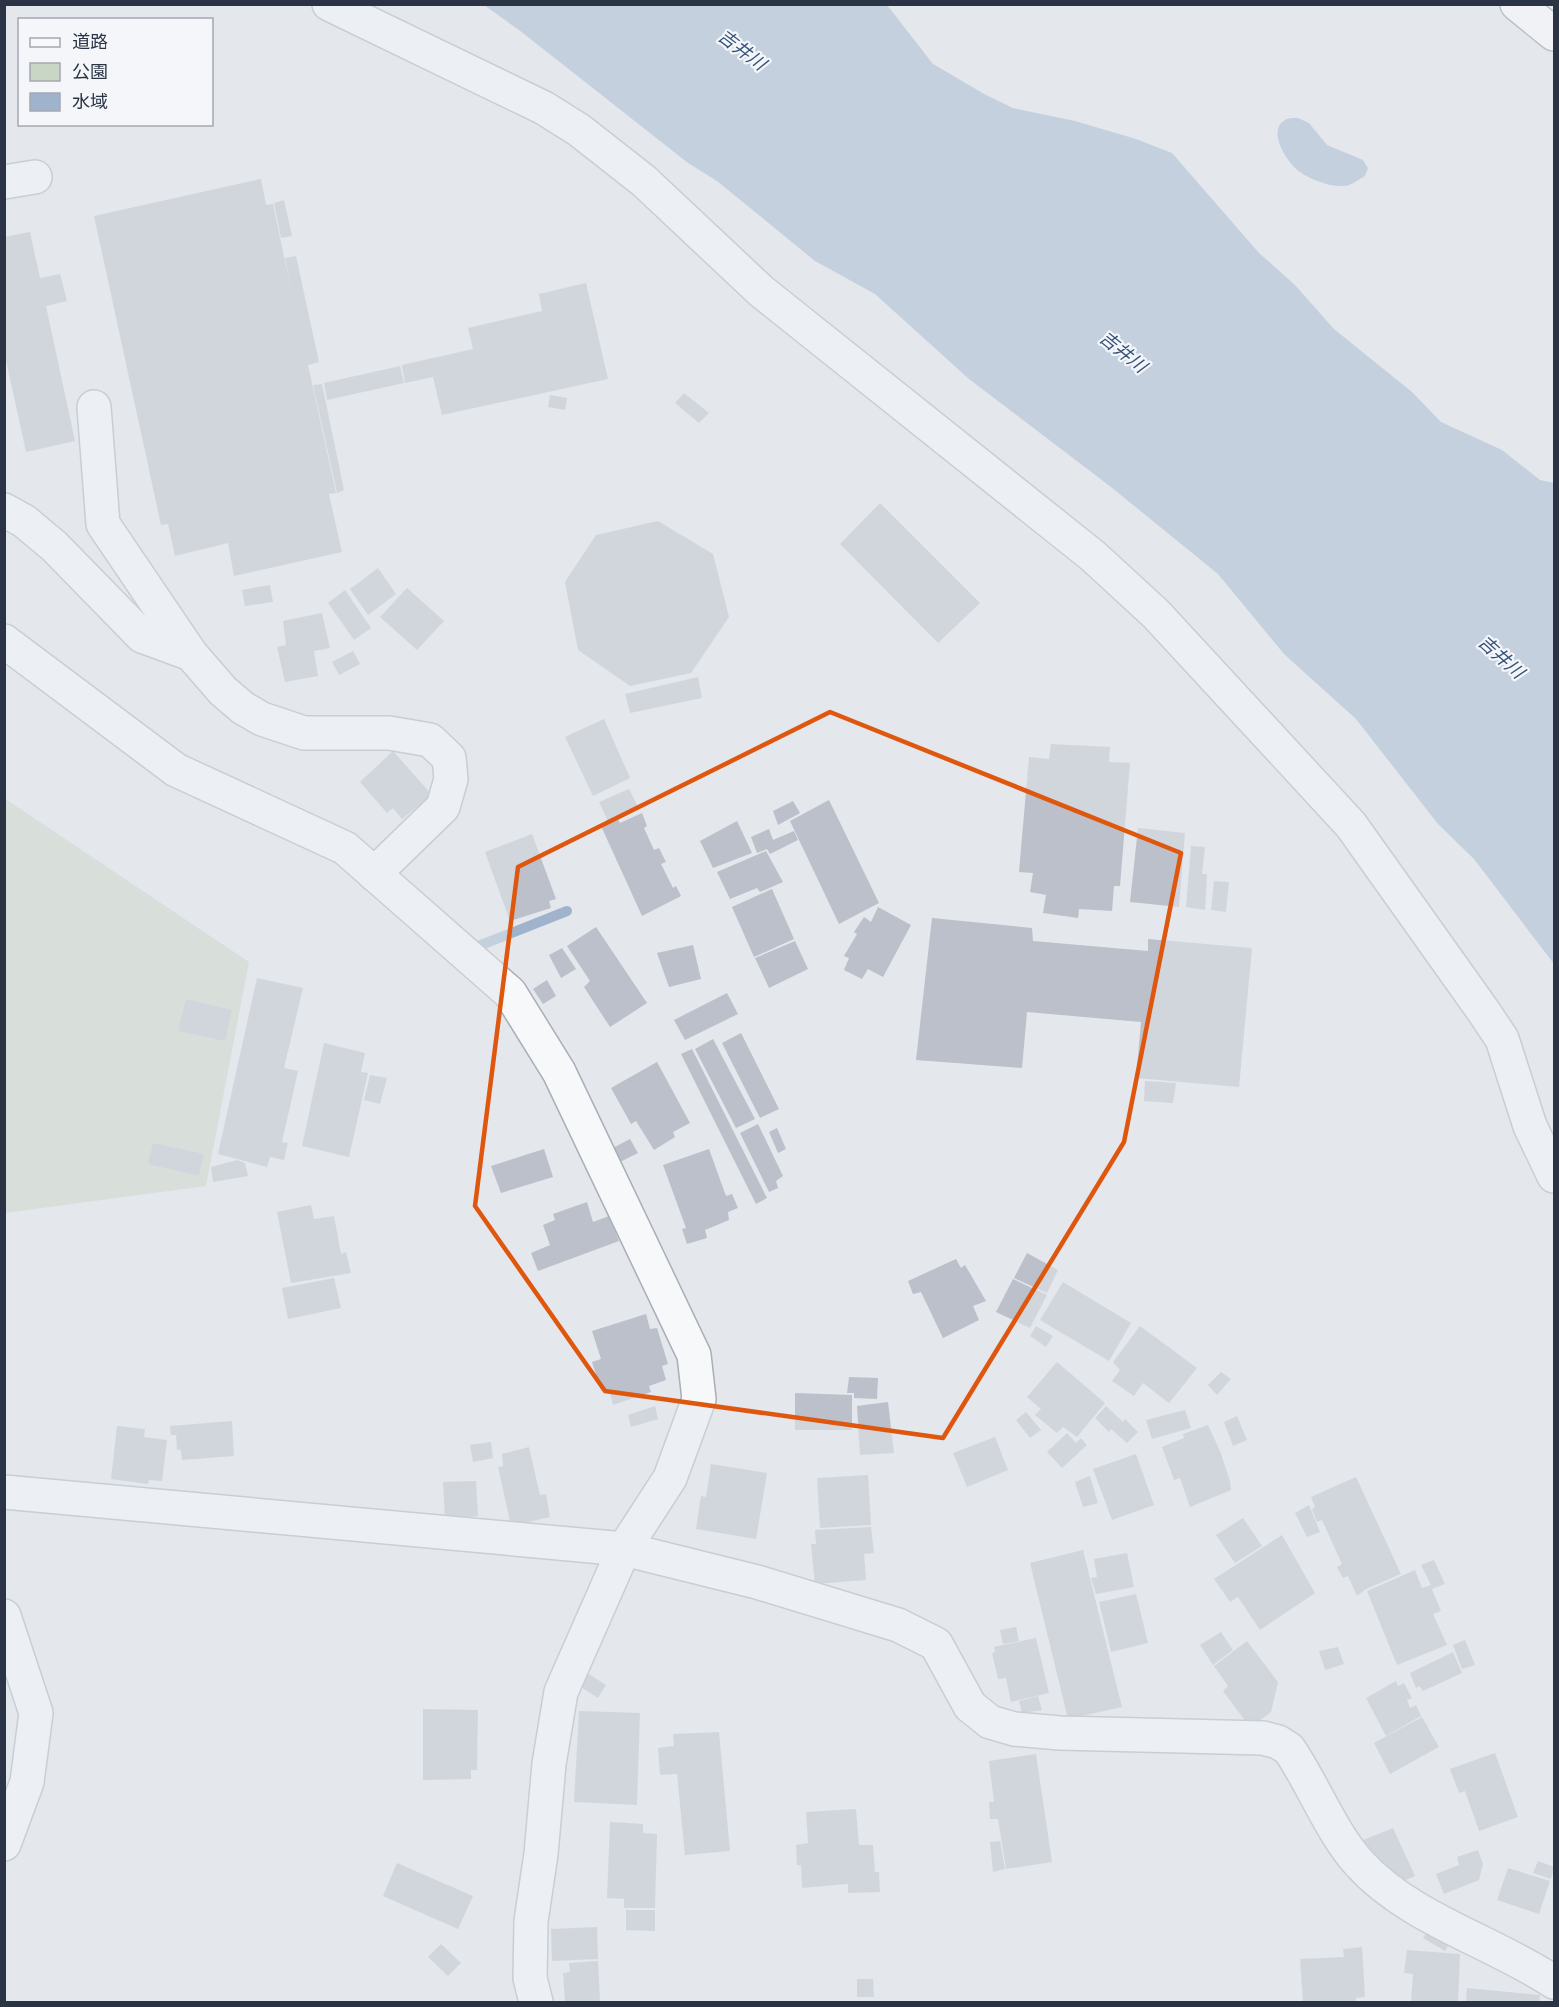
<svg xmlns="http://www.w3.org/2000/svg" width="1559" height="2007" font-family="'PT Sans','Noto Sans JP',sans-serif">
<rect width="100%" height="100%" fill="#e4e7ec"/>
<!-- green -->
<polygon fill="#c9d6c5" points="4,798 249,962 206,1186 5,1213"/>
<!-- water -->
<g fill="#9fb4cc">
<polygon points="484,5 887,5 933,64 986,95 1013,108 1075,121 1136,139 1172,153 1259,253 1295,285 1334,329 1412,392 1441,422 1502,450 1540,480 1554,483 1554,964 1474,859 1438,824 1356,719 1284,654 1218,574 1111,487 969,379 875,294 815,261 717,181 688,163 519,30"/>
<path d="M1298 118 1309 123 1327 145 1363 160 1368 168 1365 176C1359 179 1351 186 1344 186 1330 187 1311 180 1300 172 1288 164 1266 131 1285 120 1288 118 1294 118 1298 118Z"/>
</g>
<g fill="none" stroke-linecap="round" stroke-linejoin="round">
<!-- stream -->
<polyline stroke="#9fb4cc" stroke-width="10" points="481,945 567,911"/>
</g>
<!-- building -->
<g fill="#bbc0ca">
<polygon points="261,179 266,205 273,204 292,294 285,258 296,256 319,362 308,365 336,493 329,494 342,552 234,576 228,543 175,556 168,524 161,525 94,216"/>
<polygon points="284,200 292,236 281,238 274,203"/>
<polygon points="30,232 40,278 60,274 67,301 46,306 75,441 26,452 4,351 4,237"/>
<polygon points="586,283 608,379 442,415 433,377 405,383 402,365 473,349 468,328 542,311 539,294"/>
<polygon points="400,366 404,383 327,400 324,383"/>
<polygon points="322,384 344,490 337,493 313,385"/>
<polygon points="684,393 709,413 699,423 675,403"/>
<polygon points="550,395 567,398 565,410 548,407"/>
<polygon points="880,503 980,603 938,643 840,544"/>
<polygon points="658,521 713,554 729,617 691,673 630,686 578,650 565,582 596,535"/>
<polygon points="378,568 396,594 368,615 350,589"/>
<polygon points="270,585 273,602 245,606 242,590"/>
<polygon points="407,588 444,621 417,650 380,617"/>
<polygon points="345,590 371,628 354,640 328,603"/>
<polygon points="322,613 330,648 314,651 318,676 285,682 277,647 286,645 283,621"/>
<polygon points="353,651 360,664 339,675 332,662"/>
<polygon points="698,677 702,698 630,713 625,694"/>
<polygon points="604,719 630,778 593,796 565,737"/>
<polygon points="1051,744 1110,747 1109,762 1130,763 1120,886 1114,886 1112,911 1079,909 1078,918 1043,913 1046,895 1030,892 1033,873 1019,872 1029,757 1049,759"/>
<polygon points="393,751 432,795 402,819 393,808 387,813 360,782"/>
<polygon points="629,789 638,807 608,821 599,802"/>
<polygon points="829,800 879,903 839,924 790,821"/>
<polygon points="793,801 800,813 778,825 773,811"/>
<polygon points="642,813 647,826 644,828 654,850 659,848 666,862 661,864 673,888 676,886 681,896 642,916 601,826 618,819 620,823"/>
<polygon points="737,821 752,853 713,868 700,841"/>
<polygon points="1138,828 1185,833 1179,907 1130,902"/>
<polygon points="769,829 773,840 794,831 798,840 770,854 767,849 757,853 751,837"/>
<polygon points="532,834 556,899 549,901 551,908 510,921 485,852"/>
<polygon points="1191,846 1205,847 1202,874 1207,874 1205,910 1186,907"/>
<polygon points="766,851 783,882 760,892 757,888 730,899 717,872"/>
<polygon points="1214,881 1229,882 1226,912 1211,910"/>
<polygon points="772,889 794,939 754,957 732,907"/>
<polygon points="878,907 911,925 883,977 868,969 862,979 844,970 849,958 844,956 857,934 854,932 864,917 871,922"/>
<polygon points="932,918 1032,928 1033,941 1148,951 1148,939 1252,948 1239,1087 1136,1078 1141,1022 1027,1012 1022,1068 916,1060"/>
<polygon points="596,927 647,1003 610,1027 584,987 590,981 567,946"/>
<polygon points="795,941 808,969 769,988 755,958"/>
<polygon points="693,945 701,979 669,987 657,953"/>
<polygon points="562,948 576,969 561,978 549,955"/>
<polygon points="257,978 303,988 284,1068 298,1071 282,1142 288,1143 284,1160 270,1157 267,1167 218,1154"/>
<polygon points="547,980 556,996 543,1004 533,989"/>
<polygon points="727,993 738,1014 685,1040 674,1020"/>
<polygon points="186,999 232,1010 225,1041 178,1031"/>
<polygon points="741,1033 779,1109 760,1118 722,1043"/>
<polygon points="713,1039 755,1119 736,1128 695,1049"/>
<polygon points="324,1043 365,1053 361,1072 368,1073 349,1157 302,1146"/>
<polygon points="692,1049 767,1198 756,1204 681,1054"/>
<polygon points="657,1062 690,1123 673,1132 675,1137 654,1150 636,1121 631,1124 611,1088"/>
<polygon points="370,1075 387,1078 380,1104 364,1100"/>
<polygon points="1145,1081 1176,1083 1173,1103 1144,1101"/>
<polygon points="758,1124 783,1176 776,1181 778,1188 769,1192 740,1133"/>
<polygon points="777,1128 786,1149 778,1153 769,1132"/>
<polygon points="630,1139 638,1153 616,1164 609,1150"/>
<polygon points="153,1143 204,1154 199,1176 148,1164"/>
<polygon points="544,1149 553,1177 501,1193 491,1166"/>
<polygon points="709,1149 726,1196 732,1194 738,1208 728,1212 729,1220 705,1230 707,1238 687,1244 682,1229 686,1228 663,1165"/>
<polygon points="237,1160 245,1163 248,1176 213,1182 211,1167"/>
<polygon points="587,1202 593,1222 609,1216 619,1241 538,1271 531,1253 550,1245 543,1225 555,1220 553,1214"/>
<polygon points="311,1205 314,1219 334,1216 341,1254 346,1252 351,1273 291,1283 277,1212"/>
<polygon points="1027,1253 1058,1270 1047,1293 1014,1278"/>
<polygon points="956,1259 961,1268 965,1265 986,1301 973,1306 979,1320 943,1338 921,1292 913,1294 908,1281"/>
<polygon points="334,1278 341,1308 288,1319 282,1288"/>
<polygon points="1013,1279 1047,1295 1030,1328 996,1312"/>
<polygon points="1063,1282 1131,1323 1109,1361 1040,1320"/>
<polygon points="646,1314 650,1329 657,1328 668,1364 662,1366 666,1380 649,1386 651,1392 613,1405 609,1389 601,1391 592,1362 601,1359 592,1331"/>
<polygon points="1036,1326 1053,1336 1046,1347 1030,1336"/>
<polygon points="1140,1326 1197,1368 1169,1403 1143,1383 1134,1396 1112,1381 1120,1370 1113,1362"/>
<polygon points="1057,1362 1105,1403 1077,1437 1063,1427 1057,1433 1035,1415 1041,1409 1027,1397"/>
<polygon points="1221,1372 1231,1379 1217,1395 1208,1385"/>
<polygon points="849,1377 878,1378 877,1399 854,1398 854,1393 847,1393"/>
<polygon points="795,1393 852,1395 852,1430 795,1430"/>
<polygon points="888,1402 894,1453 860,1455 857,1406"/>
<polygon points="655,1406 658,1419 631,1427 628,1415"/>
<polygon points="1106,1406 1123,1422 1125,1419 1138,1432 1127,1443 1111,1429 1109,1432 1095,1418"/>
<polygon points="1185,1410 1191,1428 1152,1439 1146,1420"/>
<polygon points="1026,1412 1041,1430 1030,1438 1016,1420"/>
<polygon points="1237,1416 1247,1440 1233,1446 1224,1422"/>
<polygon points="232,1421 234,1456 182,1460 181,1450 177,1450 176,1435 171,1435 170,1426"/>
<polygon points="1208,1425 1220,1451 1230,1481 1231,1490 1190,1507 1180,1478 1174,1480 1162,1447 1184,1438 1183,1434"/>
<polygon points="117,1426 145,1429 144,1437 167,1440 162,1481 149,1480 148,1484 111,1479"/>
<polygon points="1067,1433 1076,1443 1081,1438 1087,1445 1062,1468 1047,1452"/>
<polygon points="995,1437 1008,1470 967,1487 953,1453"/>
<polygon points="491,1442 493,1458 473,1462 470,1445"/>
<polygon points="529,1447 540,1495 546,1494 550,1517 511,1526 498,1467 503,1466 502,1454"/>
<polygon points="1136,1454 1154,1505 1112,1520 1093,1469"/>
<polygon points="711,1464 767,1473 756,1539 696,1529 701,1496 706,1497"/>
<polygon points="868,1475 871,1525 820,1528 817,1478"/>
<polygon points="1090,1476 1098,1503 1083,1507 1075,1482"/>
<polygon points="1356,1477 1401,1574 1366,1589 1357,1596 1348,1576 1343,1578 1337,1567 1342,1564 1322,1520 1317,1522 1312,1509 1315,1507 1311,1497"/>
<polygon points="476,1481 478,1516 445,1520 443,1482"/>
<polygon points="1309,1505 1320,1532 1307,1537 1295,1513"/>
<polygon points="1243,1518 1262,1546 1235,1563 1216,1535"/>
<polygon points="871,1527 874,1553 864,1554 866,1580 815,1584 811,1544 816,1544 815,1530"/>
<polygon points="1282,1535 1315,1593 1260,1630 1238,1597 1230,1602 1214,1579"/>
<polygon points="1083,1550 1122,1707 1068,1719 1030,1563"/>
<polygon points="1127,1553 1134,1587 1096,1594 1091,1578 1097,1577 1094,1559"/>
<polygon points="1434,1560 1445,1584 1432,1589 1441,1611 1433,1614 1447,1645 1397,1665 1367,1591 1415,1570 1422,1588 1431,1585 1421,1565"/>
<polygon points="1136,1594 1148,1643 1111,1652 1099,1602"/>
<polygon points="1016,1627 1019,1641 1003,1644 1000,1630"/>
<polygon points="1221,1632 1233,1650 1213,1665 1200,1645"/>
<polygon points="1036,1638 1049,1693 1011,1702 1006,1678 998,1679 992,1653 995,1652 994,1647"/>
<polygon points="1465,1640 1475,1665 1462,1669 1453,1645"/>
<polygon points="1247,1641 1278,1682 1271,1712 1259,1721 1246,1722 1223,1691 1228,1686 1214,1666"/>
<polygon points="1338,1647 1344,1664 1325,1670 1319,1651"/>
<polygon points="1453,1652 1462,1673 1423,1691 1419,1686 1416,1688 1410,1673"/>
<polygon points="584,1671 606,1685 598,1698 576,1684"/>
<polygon points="1396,1681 1398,1686 1404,1683 1412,1698 1407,1700 1410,1708 1416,1705 1421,1716 1386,1736 1366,1698"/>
<polygon points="1038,1696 1042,1710 1022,1713 1019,1701"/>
<polygon points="423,1709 478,1710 477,1770 471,1770 471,1779 423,1780"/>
<polygon points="579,1711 640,1713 637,1805 574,1802"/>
<polygon points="1422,1717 1439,1747 1390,1774 1374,1743"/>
<polygon points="719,1732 730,1851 685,1855 677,1774 660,1775 658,1748 674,1746 673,1734"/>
<polygon points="1495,1753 1518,1817 1479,1831 1465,1791 1459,1793 1450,1769"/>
<polygon points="1036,1754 1052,1862 1006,1869 998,1819 990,1819 989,1802 994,1802 989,1761"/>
<polygon points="856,1809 859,1845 873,1845 875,1872 879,1872 880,1892 848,1893 848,1884 802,1888 801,1865 797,1865 796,1845 808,1843 806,1812"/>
<polygon points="610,1822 643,1824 643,1833 657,1834 655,1908 624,1908 624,1899 607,1898"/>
<polygon points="1393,1828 1415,1876 1399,1883 1394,1872 1386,1875 1361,1841"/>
<polygon points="1000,1841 1005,1869 993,1872 990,1842"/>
<polygon points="1478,1850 1483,1864 1479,1880 1444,1894 1436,1874 1459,1865 1457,1857"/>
<polygon points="1538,1861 1554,1867 1551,1879 1533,1873"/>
<polygon points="397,1863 473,1896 458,1929 383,1896"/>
<polygon points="1508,1868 1550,1881 1539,1914 1497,1900"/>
<polygon points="626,1910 655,1910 655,1931 626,1930"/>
<polygon points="597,1927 598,1959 552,1961 551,1929"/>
<polygon points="1429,1929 1450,1942 1445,1951 1423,1938"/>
<polygon points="441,1944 461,1963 448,1976 428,1957"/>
<polygon points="1362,1947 1365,1997 1356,1998 1356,2002 1303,2002 1300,1959 1344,1957 1343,1949"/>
<polygon points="1407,1950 1460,1954 1458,2002 1411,2002 1413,1974 1404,1973"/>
<polygon points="598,1961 600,2002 565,2002 563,1973 570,1972 569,1963"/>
<polygon points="857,1979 873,1979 874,1997 857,1997"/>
<polygon points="1467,1988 1540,1995 1539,2002 1466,2002"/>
</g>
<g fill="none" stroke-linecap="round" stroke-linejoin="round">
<!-- minor casing -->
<g stroke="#a9aeb7" stroke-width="36">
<g id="minor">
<polyline points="329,4 544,108 579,130 644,181 761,291 1093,556 1156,614 1351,825 1484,1012 1502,1039 1530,1126 1554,1176"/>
<polyline points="4,182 35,177"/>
<polyline points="94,407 103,524 191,654"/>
<polyline points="4,510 24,521 54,546 142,636 191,654 223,691 243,708 262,719 304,733 389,733 430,740 449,758 451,779 443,807 374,874"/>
<polyline points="4,641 176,770 345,848 510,993 559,1072 694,1355 699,1399 670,1478 624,1549 561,1692 549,1764 541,1854 531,1921 530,1978 536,2002"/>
<path d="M4 1492 624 1549 757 1582 898 1625 936 1644 970 1706 990 1722 1014 1729 1060 1733 1263 1738 1278 1742 1289 1749C1313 1784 1331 1832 1359 1863 1408 1918 1492 1941 1554 1982"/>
<polyline points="4,1616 36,1713 27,1782 4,1844"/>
</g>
</g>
<!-- highway casing -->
<g stroke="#8b94a3" stroke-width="36">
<polyline id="highway" points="1517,4 1554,34"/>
</g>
<!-- minor -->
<use href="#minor" stroke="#f7f8fa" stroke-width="33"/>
<!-- highway -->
<use href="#highway" stroke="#fff" stroke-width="33"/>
</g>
<!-- marked area -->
<path d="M0 0H1559V2007H0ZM830 712 1181 853 1124 1142 943 1438 605 1391 475 1206 518 867Z" fill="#e4e7ec" fill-opacity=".55" fill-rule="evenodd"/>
<path fill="none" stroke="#df570f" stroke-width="4.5" stroke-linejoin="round" d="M830 712 1181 853 1124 1142 943 1438 605 1391 475 1206 518 867Z"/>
<g text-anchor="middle" stroke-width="4.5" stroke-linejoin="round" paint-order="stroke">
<!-- water labels -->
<g font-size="18" font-style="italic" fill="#34527a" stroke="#f4f6f9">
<text transform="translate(742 50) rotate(37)" y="6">吉井川</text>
<text transform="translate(1123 352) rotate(39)" y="6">吉井川</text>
<text transform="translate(1501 657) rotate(42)" y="6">吉井川</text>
</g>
</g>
<!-- border -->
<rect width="1559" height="2007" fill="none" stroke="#2b3445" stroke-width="12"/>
<!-- legend -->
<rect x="18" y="18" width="195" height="108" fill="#f4f6f9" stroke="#a4a8b1" stroke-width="1.5"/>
<rect x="30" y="38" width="30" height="9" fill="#f7f8fa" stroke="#a4a8b1" stroke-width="1.5"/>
<text x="72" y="48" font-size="18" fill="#2b3445">道路</text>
<rect x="30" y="63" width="30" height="18" fill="#c9d6c5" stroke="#a4a8b1" stroke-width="1.5"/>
<text x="72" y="78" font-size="18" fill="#2b3445">公園</text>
<rect x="30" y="93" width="30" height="18" fill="#9fb4cc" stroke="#a4a8b1" stroke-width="1.5"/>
<text x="72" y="108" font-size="18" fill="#2b3445">水域</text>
</svg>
